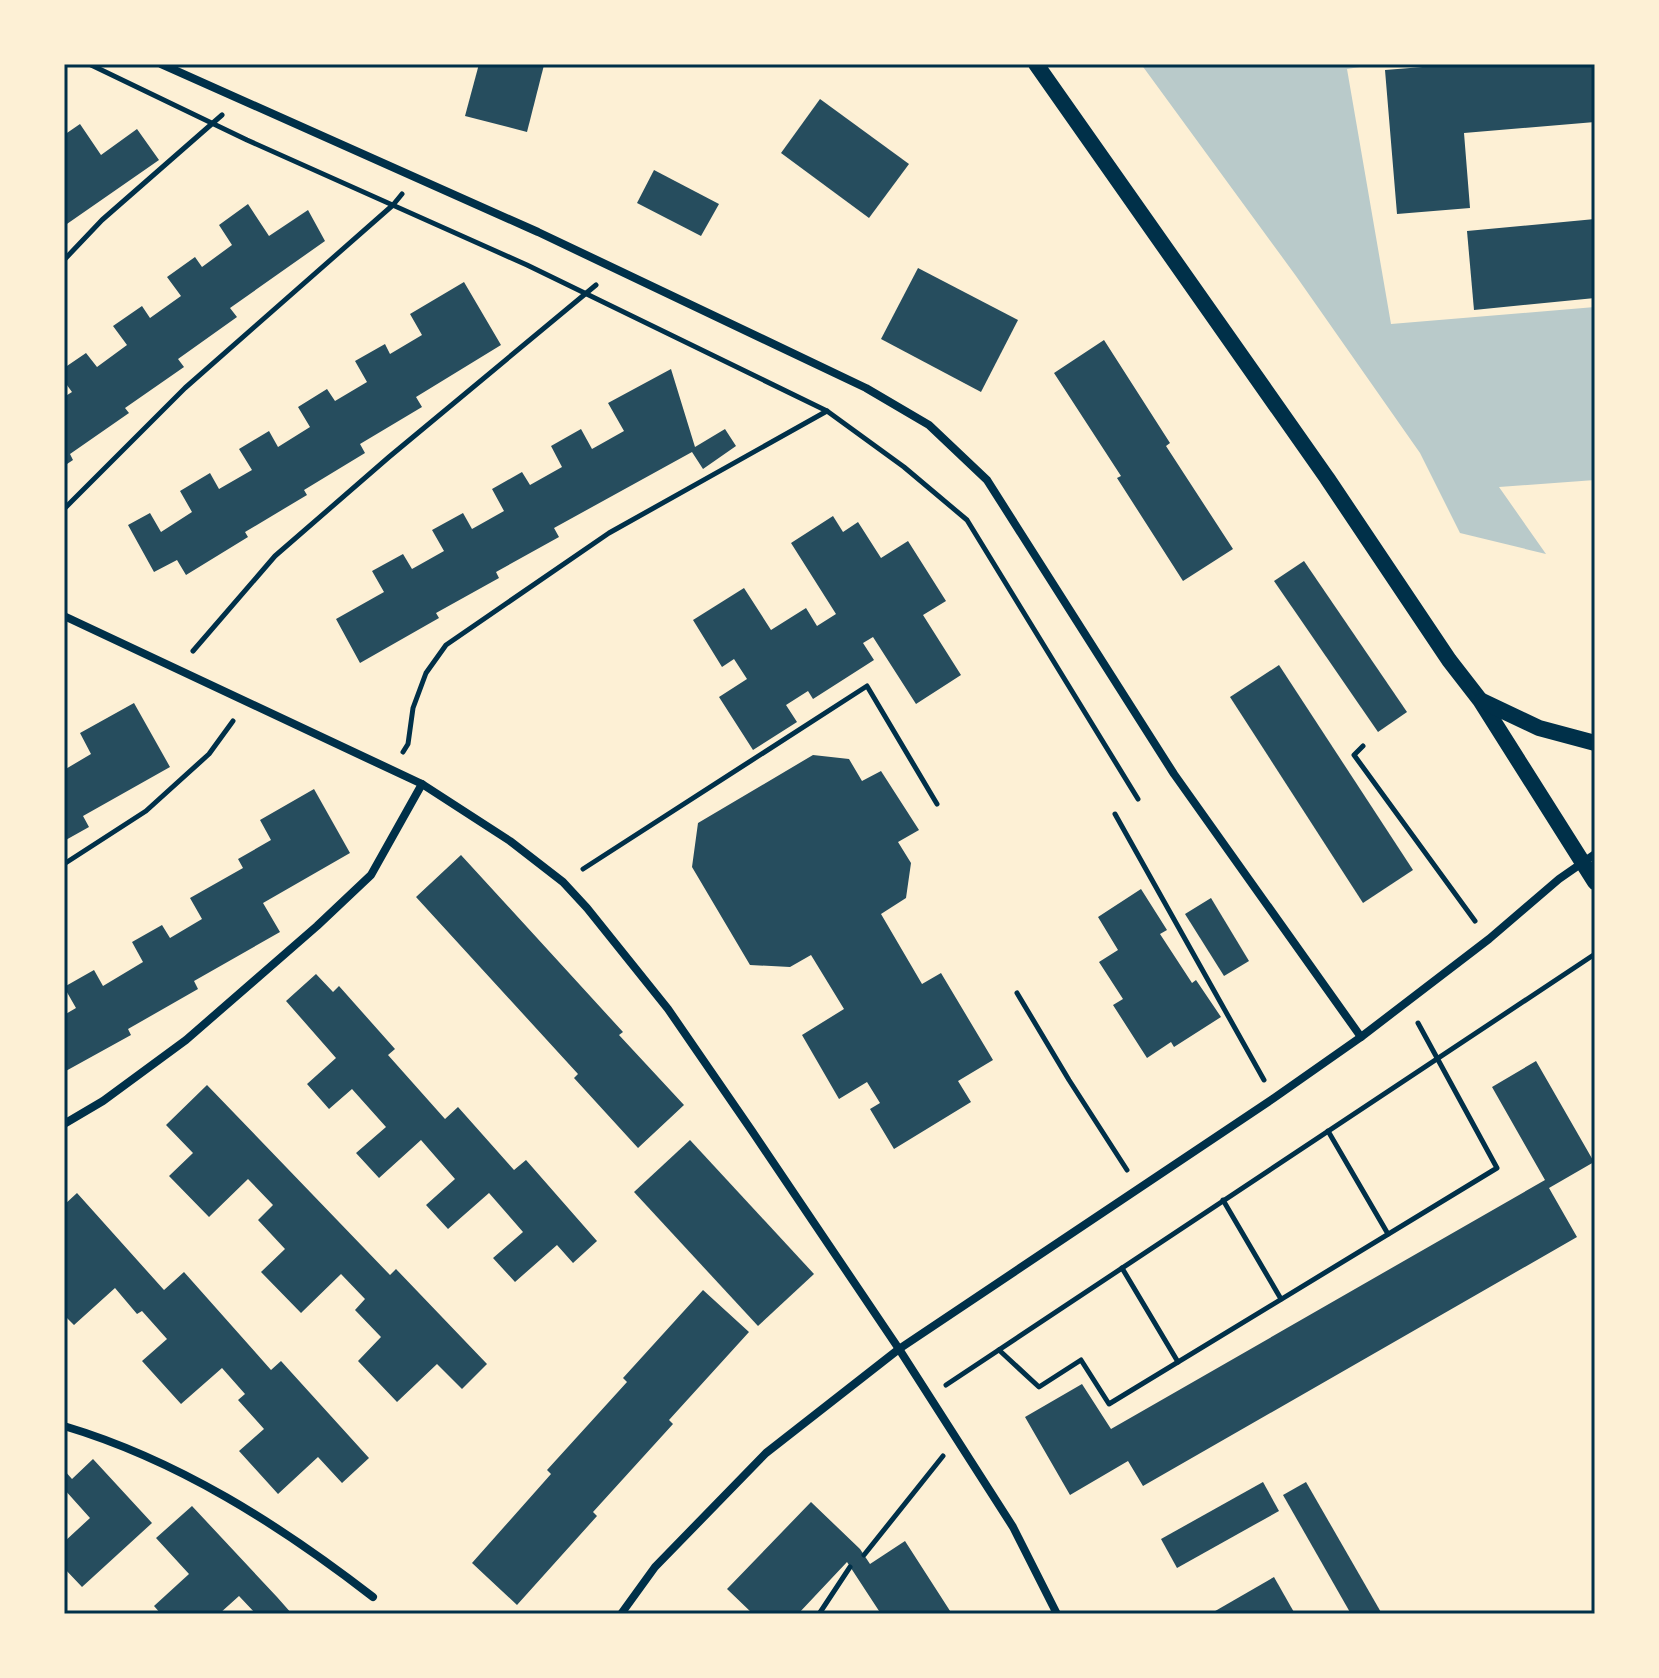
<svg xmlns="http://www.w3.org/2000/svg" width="1659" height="1678" font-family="'Zilla Slab',serif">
<rect width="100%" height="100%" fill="#fdf0d5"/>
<!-- green -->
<polygon fill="#b9caca" points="1141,64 1379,64 1347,69 1391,324 1595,307 1595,480 1499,487 1546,554 1460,533 1420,453 1296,276"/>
<!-- building -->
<g fill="#264d5e">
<polygon points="479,64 544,65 527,132 465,116"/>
<polygon points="1460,64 1595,64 1595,122 1464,133 1470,208 1397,214 1385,70"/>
<polygon points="820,99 909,164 869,218 781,153"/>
<polygon points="80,124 101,155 137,129 159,160 64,226 64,135"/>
<polygon points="654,170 719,204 701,236 637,203"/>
<polygon points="248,204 269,236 308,210 325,241 230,308 237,317 178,359 184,367 125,408 129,413 70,454 73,460 64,466 64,397 72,392 64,381 64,368 86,353 97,367 127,345 113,326 142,306 150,318 181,296 167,277 195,257 202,267 232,245 219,225"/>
<polygon points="1595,219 1595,298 1474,310 1467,231"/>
<polygon points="918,268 1018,320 981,392 881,339"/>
<polygon points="464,282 501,345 416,397 422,407 360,444 365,453 304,490 307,495 245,532 248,537 186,575 177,560 154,572 128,525 150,513 161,532 192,512 180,491 210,473 219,489 252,470 239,449 269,431 278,447 310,427 298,407 327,389 335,401 367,382 355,361 385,344 390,354 422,335 410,314"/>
<polygon points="1104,340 1170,443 1166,446 1233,549 1183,581 1117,478 1121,476 1054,373"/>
<polygon points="671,369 695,447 725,429 736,446 703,469 692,452 554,528 559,537 496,572 499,578 436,613 439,618 360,663 336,619 384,592 372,571 403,554 412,569 444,551 432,530 463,513 472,529 504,511 492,489 522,472 530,485 562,467 551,446 581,429 592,449 624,431 608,403"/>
<polygon points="833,516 843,532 858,522 881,558 908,541 946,601 923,615 961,675 916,704 873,637 863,643 874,660 813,699 808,691 786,705 797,722 753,750 719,697 747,679 734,659 722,667 693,620 744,588 771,630 806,608 817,626 836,614 791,543"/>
<polygon points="1304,561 1407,712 1378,732 1274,581"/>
<polygon points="1279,665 1413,870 1363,903 1230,697"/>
<polygon points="134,703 170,767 83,816 89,827 64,841 64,770 91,754 80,733"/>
<polygon points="813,755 849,759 862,781 881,771 919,830 898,842 911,863 906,898 881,914 922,984 941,973 993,1060 958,1081 971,1102 894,1149 870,1109 880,1103 867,1082 839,1099 802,1035 844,1009 811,955 790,967 750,965 692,867 698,823"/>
<polygon points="314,789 350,853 263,903 280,932 194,981 198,989 128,1029 131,1035 64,1072 64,1015 76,1008 64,987 94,970 103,986 143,962 132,942 162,925 170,938 202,919 190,898 243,868 238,859 271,840 260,820"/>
<polygon points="461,855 623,1032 619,1035 684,1105 638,1148 574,1078 578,1074 416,897"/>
<polygon points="1141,889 1167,930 1160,934 1192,983 1196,980 1221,1017 1174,1047 1171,1042 1147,1058 1113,1005 1123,999 1099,962 1118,950 1098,917"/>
<polygon points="1211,898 1249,961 1224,976 1185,914"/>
<polygon points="316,974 333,992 339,986 395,1049 388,1055 445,1119 458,1107 514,1170 526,1160 597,1241 573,1263 557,1245 515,1282 493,1258 523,1232 489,1193 448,1229 426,1205 455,1179 421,1140 379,1178 356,1153 386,1127 352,1089 329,1109 307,1084 336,1058 286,1001"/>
<polygon points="1536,1061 1594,1162 1549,1188 1577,1237 1143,1486 1128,1461 1070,1495 1025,1417 1082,1384 1111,1429 1545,1180 1492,1087"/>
<polygon points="207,1085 390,1275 396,1269 487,1364 462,1389 437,1364 397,1402 358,1361 381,1337 355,1310 365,1299 341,1274 301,1313 261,1272 285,1249 258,1220 273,1205 248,1179 209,1217 169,1176 193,1153 166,1125"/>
<polygon points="690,1140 814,1274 758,1326 634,1192"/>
<polygon points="77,1193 164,1290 184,1272 271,1370 281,1361 369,1458 342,1483 318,1457 278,1494 239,1451 264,1429 238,1400 245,1394 222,1368 181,1404 142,1361 167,1339 142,1311 137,1314 115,1288 74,1325 64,1315 64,1205"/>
<polygon points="703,1290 749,1332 669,1420 673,1424 593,1512 597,1516 517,1605 472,1563 551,1474 547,1470 627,1382 623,1378"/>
<polygon points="93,1459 152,1523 82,1587 64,1568 64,1542 90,1518 64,1489 64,1470 72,1479"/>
<polygon points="1263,1482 1279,1511 1177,1568 1161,1539"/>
<polygon points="1306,1482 1382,1614 1351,1614 1283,1495"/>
<polygon points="811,1502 860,1549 870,1564 905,1541 952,1614 881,1614 847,1562 798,1614 753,1614 727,1589"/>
<polygon points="192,1506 277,1597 292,1614 256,1614 239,1596 219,1614 161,1614 154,1606 189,1574 156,1538"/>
<polygon points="1274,1577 1295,1614 1210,1614"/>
</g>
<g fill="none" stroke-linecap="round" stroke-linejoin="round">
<!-- path -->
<g stroke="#003049" stroke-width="5">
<polyline points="89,64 247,140 527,265 827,411 904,467 967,520 1138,799"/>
<polyline points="64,260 102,220 222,115"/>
<polyline points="64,509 185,388 393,205 402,194"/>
<polyline points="193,651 275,556 389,457 596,285"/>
<polyline points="1363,746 1354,755 1475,921"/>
<polyline points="403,752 408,744 413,708 426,673 446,645 609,533 827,411"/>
<polyline points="1115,814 1264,1080"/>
<polyline points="64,864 146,811 209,754 233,721"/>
<polyline points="583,869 867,686 937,804"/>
<polyline points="1017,993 1069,1080 1127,1170"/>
<polyline points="1328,1131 1388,1234"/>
<polyline points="1223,1200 1281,1299"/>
<polyline points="1122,1268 1178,1362"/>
<polyline points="999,1350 1039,1387 1081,1360 1109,1404 1497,1168 1418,1023"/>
<polyline points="946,1385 1595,954"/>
<polyline points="864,1555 943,1456"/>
<polyline points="819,1614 850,1567"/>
</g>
<!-- minor -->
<g stroke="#003049" stroke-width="8">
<polyline points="161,64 538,232 866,388 929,425 987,480 1174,774 1361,1037"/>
<polyline points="64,616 422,784 510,841 563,882 587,908 668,1009 752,1131 899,1349 1013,1527 1057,1614"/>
<polyline points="64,1124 103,1101 186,1040 317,926 371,875 422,784"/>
<path d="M64 1426C178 1460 280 1525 373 1597"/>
<polyline points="621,1614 655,1567 766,1453 899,1349 1274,1098 1361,1037 1489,939 1559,879 1595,854"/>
</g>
<!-- secondary -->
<g stroke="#003049" stroke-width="16">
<polyline points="1036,64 1327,478 1449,660 1480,700 1595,882"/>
<polyline points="1482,701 1539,728 1595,743"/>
</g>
</g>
<!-- border -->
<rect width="1659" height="1678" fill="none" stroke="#fdf0d5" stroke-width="132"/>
<rect x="66" y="66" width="1527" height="1546" fill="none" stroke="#003049" stroke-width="3"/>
</svg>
